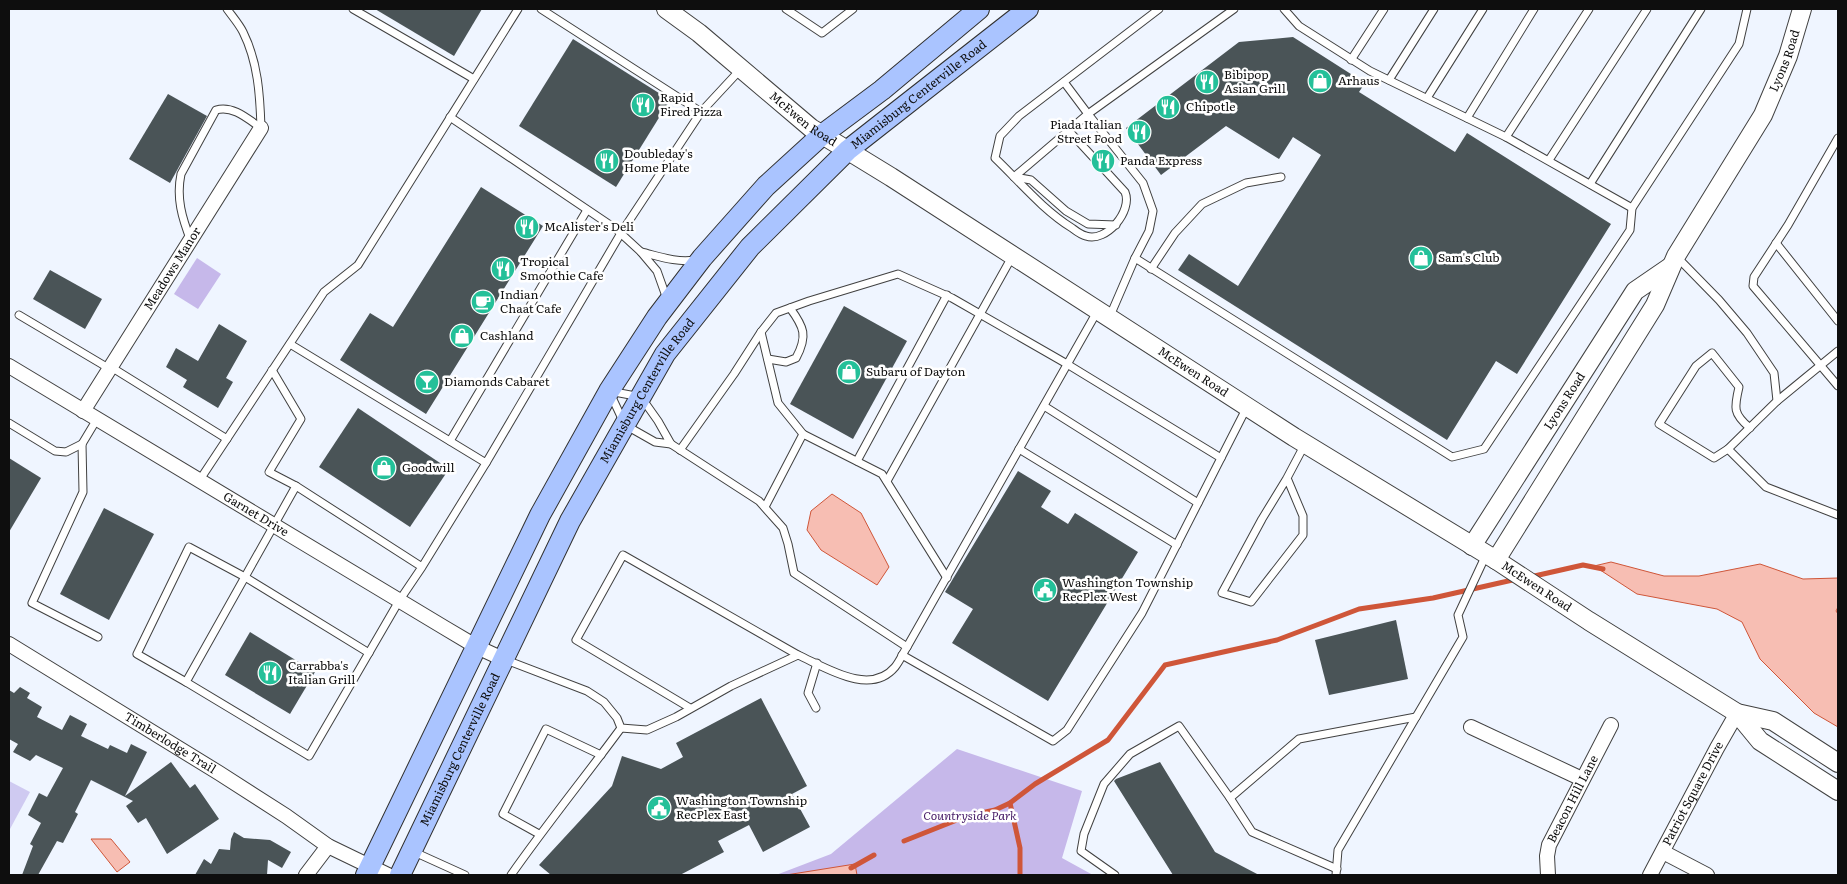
<svg xmlns="http://www.w3.org/2000/svg" width="1847" height="884" font-family="Literata,serif">
<rect width="100%" height="100%" fill="#eff5ff"/>
<!-- green -->
<g fill="#c6b8ea">
<polygon points="197,258 221,274 198,309 174,294"/>
<polygon points="957,749 1082,791 1062,858 1093,875 776,875 831,854"/>
</g>
<!-- pitch -->
<polygon fill="#cfcaf1" points="9,781 30,792 10,829 9,828"/>
<!-- water -->
<g fill="#f7beb3" stroke="#cf5639">
<polygon points="832,494 861,513 889,567 877,585 821,550 807,530 811,511"/>
<polygon points="1611,562 1664,576 1699,576 1760,564 1803,579 1838,578 1838,607 1836,611 1838,614 1838,727 1814,713 1760,659 1742,622 1717,609 1637,594 1594,566"/>
<polygon points="91,839 111,839 130,862 117,872"/>
<polygon points="855,864 857,875 786,875"/>
</g>
<g fill="none" stroke-linecap="round" stroke-linejoin="round">
<!-- stream -->
<g stroke="#cf5639" stroke-width="5">
<polyline points="1530,577 1583,565 1603,569"/>
<polyline points="1010,803 1020,848 1020,875"/>
<polyline points="904,841 967,816 995,810 1010,803 1035,784 1108,740 1165,665 1277,640 1359,609 1433,598 1517,579"/>
<polyline points="851,868 874,855"/>
</g>
</g>
<!-- building -->
<g fill="#4a5457">
<polygon points="375,9 482,9 454,56"/>
<polygon points="1293,37 1365,83 1359,92 1455,152 1467,133 1611,224 1517,374 1496,361 1447,440 1178,270 1189,254 1238,286 1321,155 1293,137 1279,159 1226,126 1161,175 1126,128 1239,42"/>
<polygon points="573,39 670,100 616,187 519,126"/>
<polygon points="168,94 207,116 170,183 129,159"/>
<polygon points="481,187 543,226 426,414 340,360 370,313 393,327"/>
<polygon points="50,270 102,299 85,329 33,299"/>
<polygon points="844,306 907,341 853,439 790,404"/>
<polygon points="219,324 247,341 226,378 233,382 218,408 183,387 187,380 166,367 176,348 198,361"/>
<polygon points="358,408 449,469 410,527 319,467"/>
<polygon points="9,458 41,478 9,532"/>
<polygon points="1018,471 1051,491 1041,507 1068,524 1075,513 1138,552 1048,701 952,643 973,609 945,592"/>
<polygon points="104,508 154,534 109,620 60,594"/>
<polygon points="1396,620 1408,679 1329,695 1315,640"/>
<polygon points="250,632 315,672 290,714 225,675"/>
<polygon points="20,687 30,693 27,698 42,707 37,717 62,730 70,715 87,724 81,736 108,749 110,745 127,753 131,744 147,752 125,796 171,762 190,788 195,784 219,819 167,854 146,818 138,823 126,806 133,801 91,780 75,812 78,814 63,843 57,841 38,875 22,875 33,846 30,844 41,823 28,815 39,793 47,797 63,768 36,755 30,761 13,752 18,744 9,739 9,690 14,693"/>
<polygon points="761,698 807,786 792,794 810,827 763,852 749,825 718,841 724,852 680,875 551,875 539,865 612,786 622,756 661,769 683,757 676,743"/>
<polygon points="1160,762 1215,852 1259,875 1173,875 1114,781 1116,779"/>
<polygon points="234,832 244,838 270,840 291,852 282,868 268,860 267,875 195,875 204,859 211,864 219,849 230,850 231,839"/>
</g>
<g fill="none" stroke-linecap="round" stroke-linejoin="round">
<!-- service casing -->
<g stroke="#414141" stroke-width="9">
<g id="service">
<path d="M227 9C232 16 239 24 243 32 258 62 260 95 261 128"/>
<polyline points="353,9 474,79"/>
<polyline points="541,9 701,112 740,70"/>
<polyline points="786,9 822,33 853,9"/>
<polyline points="1284,9 1299,26 1370,71 1506,137 1589,9"/>
<polyline points="1351,60 1384,9"/>
<polyline points="1389,80 1434,9"/>
<polyline points="1064,82 1088,114 1234,9"/>
<polyline points="1427,98 1483,9"/>
<polyline points="450,117 616,229 641,252"/>
<polyline points="1467,118 1534,9"/>
<path d="M1069 131 1125 192C1133 211 1106 243 1086 236 1081 235 1076 231 1072 228 1043 210 1020 182 995 158L1000 136 1019 116 1159 9"/>
<polyline points="1506,137 1632,208"/>
<polyline points="1838,138 1788,225 1754,277 1753,286 1838,386"/>
<polyline points="1549,160 1647,9"/>
<polyline points="1014,177 1088,114 1143,183 1153,211 1149,231 1135,258 1110,316"/>
<polyline points="1015,177 1031,180 1066,211 1088,224 1116,225"/>
<polyline points="1590,184 1701,9"/>
<path d="M191 241C182 218 176 198 181 174L216 110C233 105 248 119 261 128"/>
<polyline points="1776,243 1838,321"/>
<polyline points="1676,256 1719,300 1747,333 1774,373 1777,401 1728,449 1766,487 1838,515"/>
<polyline points="1135,258 1452,457 1484,449 1630,230 1632,208 1739,44 1747,9"/>
<polyline points="1151,269 1175,233 1202,204 1246,183 1281,177"/>
<path d="M667 299 657 271 641 252C658 256 677 263 694 260"/>
<polyline points="19,315 110,369"/>
<polyline points="761,332 778,403 803,434"/>
<polyline points="290,344 486,463 621,233 701,112"/>
<path d="M768 359 786 362 796 358C808 336 804 327 790 308"/>
<polyline points="111,367 227,439"/>
<polyline points="272,370 301,419 269,472 296,486"/>
<polygon points="609,391 641,397 658,421 671,444 655,442 625,425"/>
<polyline points="1777,401 1838,351"/>
<polyline points="1044,406 1198,503"/>
<polyline points="97,419 82,444 83,492 32,603 98,637"/>
<polyline points="9,423 55,451 66,452 82,444"/>
<polyline points="450,441 587,210"/>
<polyline points="1019,449 1177,545"/>
<path d="M1728 449 1714 458 1659 424 1696 366 1712 353 1739 387C1734 408 1733 414 1750 428"/>
<polyline points="680,450 734,374 761,332 776,313 809,301 898,274 952,298 1067,364 1221,458"/>
<polyline points="857,461 947,295"/>
<polyline points="1287,478 1303,516 1303,535 1251,602 1222,593 1262,519 1287,478 1305,444"/>
<polyline points="199,481 324,292 358,265 518,9"/>
<polyline points="887,481 1013,255"/>
<polyline points="765,507 803,434 882,474 947,578"/>
<polyline points="422,567 399,601 309,756 186,682 296,486 422,567 486,463"/>
<polyline points="907,647 1098,310"/>
<polyline points="902,655 1053,741 1067,730 1142,613 1247,407"/>
<path d="M506 660 587 691 604 702 617 718 621 728 647 730 676 717 731 686 798 655C825 667 870 697 895 667 900 661 903 653 907 647L794 573 788 544 783 528 759 501 671 444"/>
<polyline points="186,682 137,654 189,547 245,577 369,653"/>
<polyline points="690,708 576,640 623,555 798,655"/>
<polyline points="816,708 808,693 817,663"/>
<polyline points="1230,798 1252,832 1337,869"/>
<polyline points="539,834 503,814 546,729 601,755"/>
<polyline points="412,851 465,875"/>
<path d="M511 875C546 825 585 777 621 728"/>
<polyline points="1115,875 1081,851 1084,834 1104,784 1130,754 1179,726 1230,798 1299,739 1416,717"/>
<polyline points="1336,875 1338,850 1463,637 1458,615 1486,555"/>
</g>
</g>
<!-- minor casing -->
<g stroke="#414141" stroke-width="16">
<g id="minor">
<path id="s1" d="M9 366 445 628 477 647 503 659"/>
<path id="s2" d="M83 411 261 128"/>
<path id="s3" d="M9 644 219 773 286 816 328 846 388 875"/>
<polyline points="1471,727 1582,779"/>
<polyline points="1663,852 1707,875"/>
<polyline points="306,875 328,846"/>
<path id="s4" d="M1548 875 1547 856 1549 845 1611 725"/>
<path id="s5" d="M1650 875 1717 748 1737 713"/>
</g>
</g>
<!-- tertiary casing -->
<g stroke="#414141" stroke-width="20">
<g id="tertiary">
<path id="s6" d="M666 9 699 33 811 128 891 177 1294 437 1496 560 1589 621 1737 713 1773 721 1838 763"/>
<path id="s7" d="M1472 546 1635 291 1670 267"/>
<path id="s8" d="M1496 560 1655 305 1676 256 1763 115 1788 56 1802 9"/>
<polyline points="1737,713 1760,741 1838,791"/>
</g>
</g>
<!-- secondary casing -->
<g stroke="#303030" stroke-width="22">
<g id="secondary">
<polyline points="366,875 540,515 609,391 657,317 702,258 766,186 823,134 882,90 979,9"/>
<path id="s9" d="M400 875 570 521 665 354 750 247 848 150 1028 9"/>
</g>
</g>
<!-- service -->
<use href="#service" stroke="#fff" stroke-width="7"/>
<!-- minor -->
<use href="#minor" stroke="#fff" stroke-width="14"/>
<!-- tertiary -->
<use href="#tertiary" stroke="#fff" stroke-width="18"/>
<!-- secondary -->
<use href="#secondary" stroke="#aac4ff" stroke-width="20"/>
</g>
<!-- icons -->
<defs>
<g id="shop-disc" transform="scale(1.25)"><circle r="9.5" fill="#24c099" stroke="#fff"/><path d="M-5-2.5h2.3a2.7 3.5 0 0 1 5.4 0H5L5.5 6h-11ZM-1.5-2.5h3a1.5 2.3 0 0 0-3 0Z" fill="#fff"/></g>
<g id="restaurant-disc" transform="scale(1.25)"><circle r="9.5" fill="#24c099" stroke="#fff"/><path d="M-5-6h1v4h1v-4h1v4h1v-4h1v5L-1.5 .5V6h-2V.5L-5-1ZM5-6V6H3V1.5H1.5Q1.5-4 5-6Z" fill="#fff"/></g>
<g id="cafe-disc" transform="scale(1.25)"><circle r="9.5" fill="#24c099" stroke="#fff"/><path d="M-5.5-4.5H6V0H3Q3 3.5 0 3.5H-2.5Q-5.5 3.5-5.5 0ZM3-3.2v2h1.7v-2ZM-6 4.5H4V6H-6Z" fill="#fff"/></g>
<g id="bar-disc" transform="scale(1.25)"><circle r="9.5" fill="#24c099" stroke="#fff"/><path d="M-6-5H6L.8 .8V4.5H3.5V6h-7V4.5H-.8V.8Z" fill="#fff"/></g>
<g id="civic-disc" transform="scale(1.25)"><circle r="9.5" fill="#24c099" stroke="#fff"/><path d="M-.6-6.5H3V-4.5H.6V-3L4-1V1h2V6H-6V1h2V-1L-.6-3ZM-1.2 2.5V6h2.4V2.5Z" fill="#fff"/></g>
</defs>
<g fill-rule="evenodd">
<use href="#shop-disc" x="1320" y="81"/>
<use href="#restaurant-disc" x="1207" y="82"/>
<use href="#restaurant-disc" x="643" y="105"/>
<use href="#restaurant-disc" x="1168" y="107"/>
<use href="#restaurant-disc" x="1139" y="132"/>
<use href="#restaurant-disc" x="607" y="161"/>
<use href="#restaurant-disc" x="1103" y="161"/>
<use href="#restaurant-disc" x="527" y="227"/>
<use href="#shop-disc" x="1421" y="258"/>
<use href="#restaurant-disc" x="503" y="269"/>
<use href="#cafe-disc" x="483" y="302"/>
<use href="#shop-disc" x="462" y="336"/>
<use href="#shop-disc" x="849" y="372"/>
<use href="#bar-disc" x="427" y="382"/>
<use href="#shop-disc" x="384" y="468"/>
<use href="#civic-disc" x="1045" y="590"/>
<use href="#restaurant-disc" x="270" y="673"/>
<use href="#civic-disc" x="659" y="808"/>
</g>
<g text-anchor="middle" stroke-width="5" stroke-linejoin="round" paint-order="stroke">
<!-- street labels -->
<g font-size="12" fill="#0e0e0e" stroke="#fff">
<text dy="4" stroke="none"><textPath href="#s8" startOffset="578">Lyons Road</textPath></text>
<text dy="4" stroke="none"><textPath href="#s9" startOffset="949">Miamisburg Centerville Road</textPath></text>
<text dy="4" stroke="none"><textPath href="#s6" startOffset="176">McEwen Road</textPath></text>
<text dy="4" stroke="none"><textPath href="#s2" startOffset="168">Meadows Manor</textPath></text>
<text dy="4" stroke="none"><textPath href="#s6" startOffset="641">McEwen Road</textPath></text>
<text dy="4" stroke="none"><textPath href="#s9" startOffset="544">Miamisburg Centerville Road</textPath></text>
<text dy="4" stroke="none"><textPath href="#s7" startOffset="172">Lyons Road</textPath></text>
<text dy="4" stroke="none"><textPath href="#s1" startOffset="288">Garnet Drive</textPath></text>
<text dy="4" stroke="none"><textPath href="#s6" startOffset="1046">McEwen Road</textPath></text>
<text dy="4" stroke="none"><textPath href="#s3" startOffset="189">Timberlodge Trail</textPath></text>
<text dy="4" stroke="none"><textPath href="#s9" startOffset="139">Miamisburg Centerville Road</textPath></text>
<text dy="4" stroke="none"><textPath href="#s5" startOffset="92">Patriot Square Drive</textPath></text>
<text dy="4" stroke="none"><textPath href="#s4" startOffset="82">Beacon Hill Lane</textPath></text>
</g>
<!-- poi labels -->
<g font-size="12" fill="#0e0e0e" stroke="#fff" text-anchor="start">
<text x="1224" y="79">Bibipop<tspan x="1224" dy="14">Asian Grill</tspan></text>
<text x="1338" y="85">Arhaus</text>
<text x="660" y="102">Rapid<tspan x="660" dy="14">Fired Pizza</tspan></text>
<text x="1186" y="111">Chipotle</text>
<text x="1122" y="129" text-anchor="end">Piada Italian<tspan x="1122" dy="14">Street Food</tspan></text>
<text x="624" y="158">Doubleday's<tspan x="624" dy="14">Home Plate</tspan></text>
<text x="1120" y="165">Panda Express</text>
<text x="544" y="231">McAlister's Deli</text>
<text x="1438" y="262">Sam's Club</text>
<text x="520" y="266">Tropical<tspan x="520" dy="14">Smoothie Cafe</tspan></text>
<text x="500" y="299">Indian<tspan x="500" dy="14">Chaat Cafe</tspan></text>
<text x="480" y="340">Cashland</text>
<text x="866" y="376">Subaru of Dayton</text>
<text x="444" y="386">Diamonds Cabaret</text>
<text x="402" y="472">Goodwill</text>
<text x="1062" y="587">Washington Township<tspan x="1062" dy="14">RecPlex West</tspan></text>
<text x="288" y="670">Carrabba's<tspan x="288" dy="14">Italian Grill</tspan></text>
<text x="676" y="805">Washington Township<tspan x="676" dy="14">RecPlex East</tspan></text>
</g>
<!-- park labels -->
<g font-size="12" font-style="italic" fill="#481d67" stroke="#fff">
<text x="970" y="820">Countryside Park</text>
</g>
</g>
<!-- border -->
<rect width="1847" height="884" fill="none" stroke="#0e0e0e" stroke-width="20"/>
</svg>
